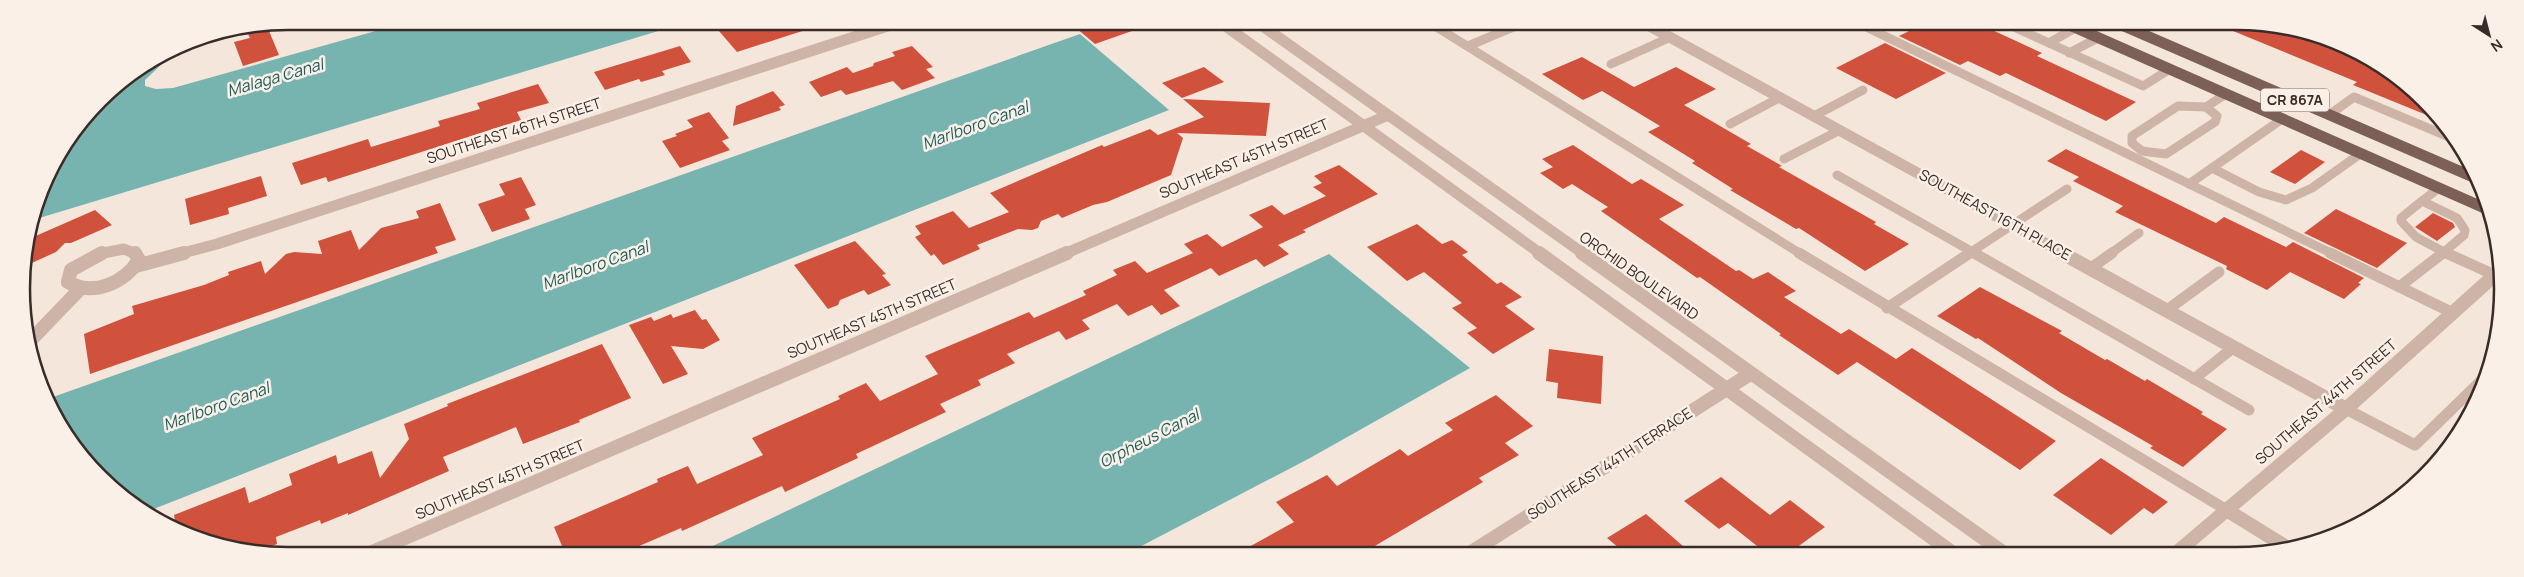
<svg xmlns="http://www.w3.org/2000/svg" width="2524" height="577" font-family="Manrope,sans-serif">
<rect width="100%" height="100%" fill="#f4e6db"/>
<!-- water -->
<g fill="#77b4b0">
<polygon points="411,21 688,22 36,219 49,170 112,88 186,41 145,80 145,86 156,89 173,88"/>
<polygon points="1080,34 1169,110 146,512 77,451 50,398"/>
<polygon points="1329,254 1470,368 1310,458 1128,553 698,553"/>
</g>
<!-- building -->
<g fill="#d0523d">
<polygon points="749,22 817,22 818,26 737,52 719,31"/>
<polygon points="1069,22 1148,22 1149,25 1095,44"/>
<polygon points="1925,23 1977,23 2042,53 2037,56 2136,102 2106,121 2006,73 2000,76 1968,61 1960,65 1899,36"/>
<polygon points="2216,24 2268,24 2320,45 2324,42 2374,61 2436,115 2434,118 2353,85 2357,82"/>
<polygon points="262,26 267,26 279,55 243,66 234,42 250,38 246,30"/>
<polygon points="1885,43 1946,73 1896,99 1836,68"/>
<polygon points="680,46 691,62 662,71 665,75 641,82 639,79 605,90 594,72"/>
<polygon points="912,46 933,67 926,69 935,78 902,90 893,81 846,95 841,90 821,97 809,82 847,67 853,73 873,66 874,63 895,56 892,52"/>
<polygon points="1582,57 1634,87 1676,67 1716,89 1684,105 1751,144 1747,146 1782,166 1779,167 1876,222 1874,224 1909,244 1865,271 1799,228 1796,229 1730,190 1733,189 1692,163 1695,161 1648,132 1660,126 1602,91 1583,100 1542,74"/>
<polygon points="1204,67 1224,82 1182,98 1162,83"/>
<polygon points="538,84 549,103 517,112 521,120 328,182 326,177 301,185 292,163 368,139 371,147 440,126 438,121 480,109 477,103"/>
<polygon points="773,91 785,105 779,107 781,110 733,126 736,106"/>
<polygon points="1183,99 1270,103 1266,136 1177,133 1183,138 1171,175 1107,202 1093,205 1062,218 1058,214 1041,221 1038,228 1032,230 1018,229 977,245 980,249 943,265 934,254 931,256 915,237 921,234 915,226 953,211 969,228 1009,212 990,193 1102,145 1104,147 1150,129 1158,135 1204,117"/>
<polygon points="709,112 729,138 722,141 730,150 680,168 662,141 677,136 675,134 693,127 687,120"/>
<polygon points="1573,145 1632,184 1641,179 1684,205 1659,219 1736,271 1739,270 1753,279 1768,272 1796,291 1784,297 1841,334 1849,329 1896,359 1912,348 2056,441 2020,470 1857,362 1838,375 1779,335 1781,334 1700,277 1697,278 1601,211 1608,207 1572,184 1563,189 1540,173 1553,167 1542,159"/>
<polygon points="2066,149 2216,223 2224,217 2286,247 2293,242 2364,278 2358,283 2361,284 2344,299 2290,272 2267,290 2226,269 2227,266 2115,212 2123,206 2073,181 2079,177 2047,161"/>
<polygon points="2301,150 2325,162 2295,184 2270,172"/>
<polygon points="1339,165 1378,194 1303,230 1306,232 1278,245 1289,254 1264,267 1256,259 1219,276 1211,268 1164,290 1180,306 1161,315 1152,305 1128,316 1117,304 1082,320 1090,329 1066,340 1059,331 1007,354 1015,363 978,380 981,385 940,404 946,412 856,454 858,458 785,492 782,486 682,531 681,528 623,553 565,553 554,527 658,482 657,479 688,466 697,484 763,455 752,438 840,399 838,396 866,383 880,401 938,374 925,356 1029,312 1034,318 1086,295 1083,291 1117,275 1113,270 1135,261 1147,273 1193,253 1184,244 1207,234 1222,247 1263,227 1249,215 1272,205 1284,215 1326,196 1313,187 1322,183 1314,176"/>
<polygon points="261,176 267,196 228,208 229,214 190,225 185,199"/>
<polygon points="521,177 536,205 525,209 530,219 492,232 478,204 505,195 499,184"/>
<polygon points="440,203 456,240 435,247 438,253 90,374 84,334 134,314 132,306 204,285 229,275 228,272 261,261 265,274 286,254 294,252 322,254 318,241 351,230 359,250 381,228 419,218 416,211"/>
<polygon points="2336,209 2407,243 2377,268 2304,233"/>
<polygon points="95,210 112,225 71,243 65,243 56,252 23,267 31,238"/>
<polygon points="2433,213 2453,223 2455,227 2437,241 2415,227"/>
<polygon points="1417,224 1442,244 1452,240 1468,252 1462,255 1497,284 1501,282 1522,297 1505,306 1535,329 1493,354 1467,333 1477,328 1452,308 1462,303 1424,272 1407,281 1367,247"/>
<polygon points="855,241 886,274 882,275 891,285 868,295 864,290 840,300 838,305 828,309 794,265"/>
<polygon points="1980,287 2062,331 2059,333 2105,360 2107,359 2145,381 2147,379 2203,412 2201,414 2227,429 2183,467 2150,448 2153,446 2061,393 1978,338 1976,339 1937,316"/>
<polygon points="695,310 702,320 706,319 720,340 703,349 671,346 688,374 663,384 629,325 651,317 654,321 671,314 673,318"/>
<polygon points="602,344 631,398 579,420 580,422 523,444 516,427 443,457 449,471 348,515 348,513 321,524 320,520 276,537 277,544 254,553 176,527 174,515 245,487 249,503 292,485 289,474 336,455 338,464 372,451 380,478 409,439 404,424 448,406 447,404"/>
<polygon points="1549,349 1603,356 1601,404 1557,398 1558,383 1546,381"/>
<polygon points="1496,395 1533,426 1505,443 1519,455 1479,478 1483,482 1363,553 1238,553 1294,522 1276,502 1327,475 1337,486 1400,449 1408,456 1453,430 1445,423"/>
<polygon points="2101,458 2168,502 2153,514 2144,508 2111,535 2053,495"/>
<polygon points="1721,477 1770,515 1790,500 1825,527 1789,553 1766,553 1728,523 1719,529 1684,501"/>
<polygon points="1646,514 1691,553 1625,553 1607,538"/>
</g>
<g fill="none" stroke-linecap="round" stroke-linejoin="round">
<!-- service-far1 -->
<g stroke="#cdb4a6" stroke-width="9">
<polyline points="1430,23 1801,254"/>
<polyline points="1858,23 2333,254"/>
<polyline points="2005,23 2049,43 2075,28"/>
<polyline points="1506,30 1524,23"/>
<polyline points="2049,43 2143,86 2170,69"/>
<polyline points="1468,46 1506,30 1494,23"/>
<polyline points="2069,53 2098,38"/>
<polyline points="1611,64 1671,37"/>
<polygon points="2178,106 2206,107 2217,116 2215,122 2166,154 2142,151 2132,143 2132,136"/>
<polyline points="2206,107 2226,94"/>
<polyline points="2329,115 2354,97 2454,139"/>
<polyline points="1814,116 1863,90"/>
<polyline points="1730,124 1781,97"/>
<polyline points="1784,159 1840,130"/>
<polyline points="2212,168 2259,192 2286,200 2312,188 2360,154"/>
<polyline points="1837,175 1976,254"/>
<polyline points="2189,184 2282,119"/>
<polyline points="2439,188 2422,201 2457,218 2465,230 2464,235 2444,252 2449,254"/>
<polyline points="2422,201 2401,218 2401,221 2416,237 2444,252 2441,254"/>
<polyline points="1968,254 2067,189"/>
<polyline points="2110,254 2139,233"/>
</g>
<!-- service -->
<g stroke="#cdb4a6" stroke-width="11">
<polyline points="1799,253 2225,509"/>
<polyline points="1974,253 2249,410"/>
<polyline points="2330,253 2453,313"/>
<polyline points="2446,253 2497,276"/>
<polyline points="2091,268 2112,253"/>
<polyline points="2399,287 2443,253"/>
<polyline points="1887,308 1970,253"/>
<polyline points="2167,310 2219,272"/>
<polyline points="2194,379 2234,347"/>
<polyline points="2346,409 2415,445 2484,378"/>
</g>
<!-- minor-far1 -->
<g stroke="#cdb4a6" stroke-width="11">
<polyline points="1220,22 1541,254"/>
<polyline points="1257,22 1584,254"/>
<polyline points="1644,23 2065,254"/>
<polyline points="98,254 124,249 136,254"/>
<polyline points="179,254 217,244 900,22"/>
<polyline points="1064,254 1386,116"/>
</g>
<!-- minor -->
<g stroke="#cdb4a6" stroke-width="14">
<path d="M102 253 71 270 68 282C93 297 124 283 139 260L135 253"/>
<polyline points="1539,253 1953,553"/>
<polyline points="1582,253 2004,553"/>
<polyline points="2062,253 2346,409"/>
<polyline points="136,266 184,253"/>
<polyline points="29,342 81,288"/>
<polyline points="2225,509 2288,548"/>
<polyline points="370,553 1067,253"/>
<polyline points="1470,553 1750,374"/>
<polyline points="2176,553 2346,409 2497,273"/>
</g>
<!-- primary -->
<g stroke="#7c6057" stroke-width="11">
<polyline points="2065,23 2489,210"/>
<polyline points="2117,23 2473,177"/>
</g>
</g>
<g text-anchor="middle" stroke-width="5" stroke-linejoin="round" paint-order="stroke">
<!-- shield labels -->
<rect fill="#fbf0e8" stroke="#736661" stroke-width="1" x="2261" y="88.5" width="68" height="23" rx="4"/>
<g font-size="14" font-weight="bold" fill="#392b27">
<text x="2295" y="105">CR 867A</text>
</g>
<!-- street labels -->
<g font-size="15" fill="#392b27" stroke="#fbf0e8">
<text transform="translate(514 131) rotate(-18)" y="5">SOUTHEAST 46TH STREET</text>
<text transform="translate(1244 159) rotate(-23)" y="5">SOUTHEAST 45TH STREET</text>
<text transform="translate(1995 215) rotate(29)" y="5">SOUTHEAST 16TH PLACE</text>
<text transform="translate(1639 276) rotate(35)" y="5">ORCHID BOULEVARD</text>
<text transform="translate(872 319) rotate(-23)" y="5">SOUTHEAST 45TH STREET</text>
<text transform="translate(2326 402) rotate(-41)" y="5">SOUTHEAST 44TH STREET</text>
<text transform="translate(1610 464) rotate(-33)" y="5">SOUTHEAST 44TH TERRACE</text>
<text transform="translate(500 480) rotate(-23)" y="5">SOUTHEAST 45TH STREET</text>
</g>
<!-- water labels -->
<g font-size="16" font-style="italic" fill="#195e5b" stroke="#fbf0e8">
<text transform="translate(275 77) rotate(-16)" y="6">Malaga Canal</text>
<text transform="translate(975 125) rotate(-20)" y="6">Marlboro Canal</text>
<text transform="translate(595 265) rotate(-20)" y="6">Marlboro Canal</text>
<text transform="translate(216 406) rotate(-20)" y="6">Marlboro Canal</text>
<text transform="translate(1149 438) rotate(-27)" y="6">Orpheus Canal</text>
</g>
</g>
<!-- crop -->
<path d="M0 0H2524V577H0ZM288 30H2236A258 258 0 0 1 2494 288V289A258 258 0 0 1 2236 547H288A258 258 0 0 1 30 289V288A258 258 0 0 1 288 30Z" fill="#fbf0e8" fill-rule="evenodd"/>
<path fill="none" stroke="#392b27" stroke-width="2.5" d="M288 30H2236A258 258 0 0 1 2494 288V289A258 258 0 0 1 2236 547H288A258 258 0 0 1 30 289V288A258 258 0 0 1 288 30Z"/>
<!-- north arrow -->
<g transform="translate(2489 35) rotate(144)" stroke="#fbf0e8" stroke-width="4" paint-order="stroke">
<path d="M0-4L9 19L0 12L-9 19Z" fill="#392b27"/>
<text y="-8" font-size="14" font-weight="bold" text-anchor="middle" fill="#392b27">N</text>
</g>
</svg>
